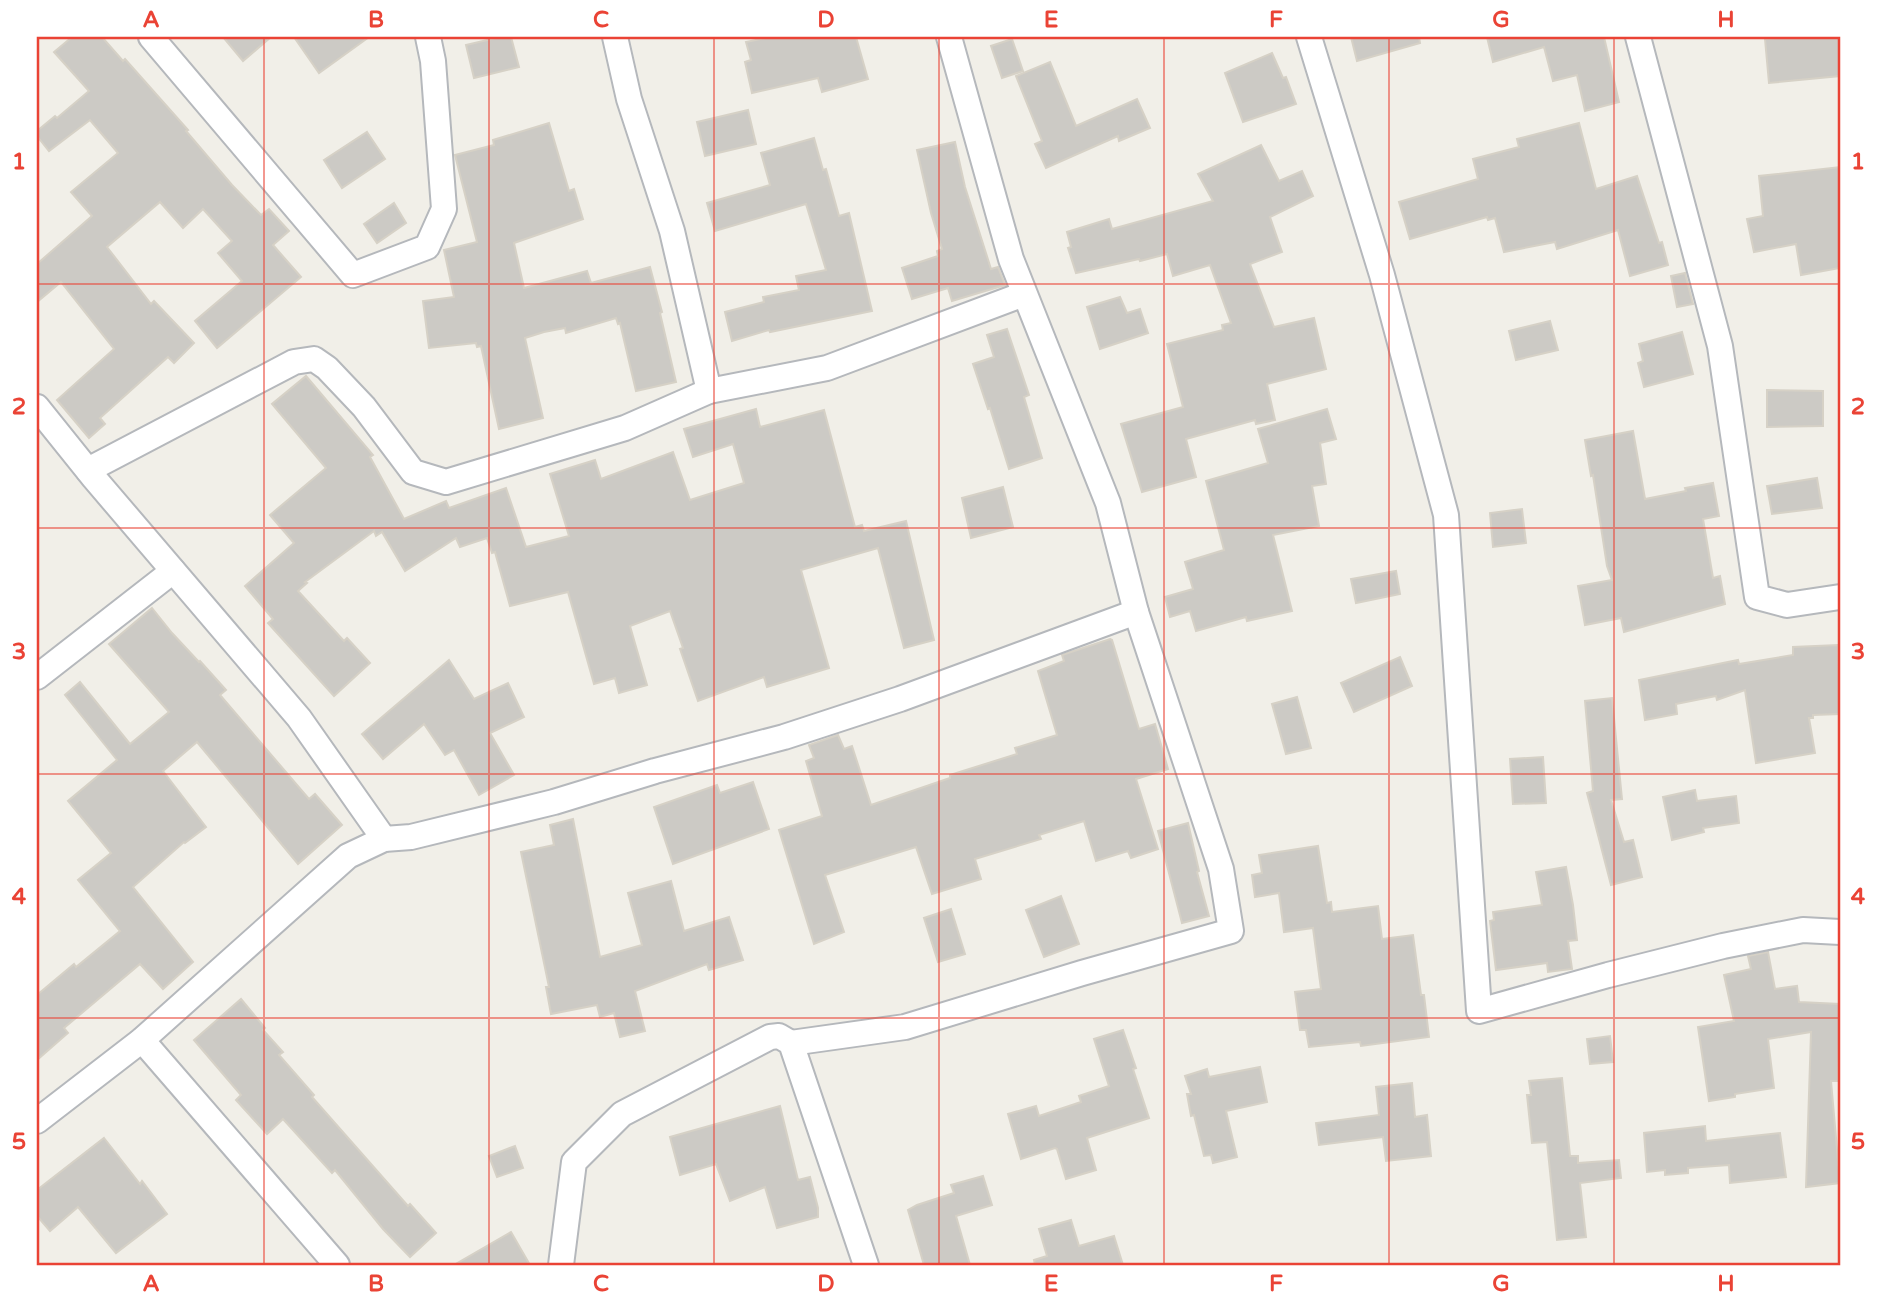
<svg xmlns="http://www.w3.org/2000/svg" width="1877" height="1302" font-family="'Varela Round',sans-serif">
<rect width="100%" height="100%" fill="#f1efe8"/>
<!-- building -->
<g fill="#cccac5" stroke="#d6d1c6" stroke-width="2">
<polygon points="72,37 102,37 123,61 125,59 188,130 186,131 232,185 261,215 269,209 289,231 273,245 301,277 217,348 195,321 242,281 218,253 232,241 203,209 183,228 160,202 107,247 151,304 154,301 194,343 174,363 168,357 100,418 105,424 89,438 57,400 114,349 61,282 37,302 37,264 92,216 71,192 118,153 90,120 49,151 37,136 37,131 55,116 57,118 89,91 54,52"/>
<polygon points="223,37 271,37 243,61"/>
<polygon points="294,37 369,37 319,73"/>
<polygon points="500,37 511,37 519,67 474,78 466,45"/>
<polygon points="770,37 856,37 868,79 822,92 818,78 752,93 745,62 751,60 746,42"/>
<polygon points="1351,37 1419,37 1420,43 1357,61"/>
<polygon points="1487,37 1604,37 1619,102 1585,111 1577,75 1553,81 1544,47 1493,62"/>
<polygon points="1787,37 1840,37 1840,76 1769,83 1765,39"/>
<polygon points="1012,39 1023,71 1002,78 991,46"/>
<polygon points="1272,53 1283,78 1286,77 1296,104 1243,122 1225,73"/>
<polygon points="1050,62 1076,126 1137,99 1150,128 1119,141 1118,136 1046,168 1035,144 1042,141 1016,76"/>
<polygon points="748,110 756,144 705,156 697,122"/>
<polygon points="549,123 569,191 574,189 583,219 514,243 524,288 587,271 591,283 650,267 662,312 660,313 676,382 636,391 620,323 618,324 616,318 566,333 565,328 544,332 525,338 543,418 499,429 481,346 477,347 476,343 429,348 423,301 454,297 444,250 477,242 455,155 494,145 493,140"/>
<polygon points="1579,123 1596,189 1637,176 1659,243 1662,242 1668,265 1630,276 1618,230 1557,249 1555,242 1504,252 1495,218 1488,220 1487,217 1410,239 1399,202 1478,179 1473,159 1519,147 1517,139"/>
<polygon points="367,132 385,159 342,188 324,160"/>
<polygon points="814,138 823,170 826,169 839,216 849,213 872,311 770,332 769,330 732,341 725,312 764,302 763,297 799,290 796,276 826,270 806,204 715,231 707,203 770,185 761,153"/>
<polygon points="955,142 965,187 991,269 998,267 1005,285 952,301 948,288 912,299 902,268 938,256 937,251 942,249 931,213 917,150"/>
<polygon points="1261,145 1279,181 1302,171 1313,196 1270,217 1282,252 1250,264 1274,327 1314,318 1326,369 1267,384 1275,420 1256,424 1255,420 1186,439 1196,477 1142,492 1121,424 1183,407 1167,344 1223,330 1222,325 1231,323 1210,265 1173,276 1167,254 1140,261 1139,259 1076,273 1068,248 1071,247 1067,232 1109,219 1112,229 1213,201 1198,174"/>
<polygon points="1840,167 1840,268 1801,275 1796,244 1754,252 1747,219 1763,216 1759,176"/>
<polygon points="394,203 406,223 377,243 364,224"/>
<polygon points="1685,273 1693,304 1677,307 1671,276"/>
<polygon points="1120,297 1127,313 1140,309 1148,333 1100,349 1087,307"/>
<polygon points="1550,321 1558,350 1516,360 1509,331"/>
<polygon points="1007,329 1029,395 1024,397 1042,458 1009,469 990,408 988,409 973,364 994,357 987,335"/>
<polygon points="1682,332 1693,374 1644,387 1638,363 1643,361 1639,344"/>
<polygon points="306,376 373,455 370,457 404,519 446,501 449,508 506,488 526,547 569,536 550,474 595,460 601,479 673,452 690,500 744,483 733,444 693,457 684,429 756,409 760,427 824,410 855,527 862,525 864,531 906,521 934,640 904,648 878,548 801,570 829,668 767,687 764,677 698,701 680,649 683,648 670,611 630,626 647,685 619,693 615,678 594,684 568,592 510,606 495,552 492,553 487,538 460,547 456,538 405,571 382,532 376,536 374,531 305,582 307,583 298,591 344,641 347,638 370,663 334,696 268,623 273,619 245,586 294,543 270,515 326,468 272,404"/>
<polygon points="1767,390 1823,391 1823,426 1767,427"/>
<polygon points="1327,409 1336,439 1320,443 1326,484 1312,486 1319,526 1273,535 1292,611 1247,621 1246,617 1196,631 1190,611 1170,617 1165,597 1193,589 1185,562 1224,550 1206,481 1268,463 1258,429"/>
<polygon points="1633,431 1645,499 1686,491 1685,488 1713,483 1719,516 1703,519 1713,578 1720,576 1725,604 1624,632 1621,618 1585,625 1578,586 1612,580 1607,566 1593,475 1591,476 1585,440"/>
<polygon points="1817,478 1822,508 1772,514 1767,486"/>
<polygon points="1003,487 1013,527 971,538 962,498"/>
<polygon points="1522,509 1526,543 1493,547 1490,513"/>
<polygon points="1396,571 1400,594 1356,603 1351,579"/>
<polygon points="152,608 172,633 199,662 200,661 226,690 220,695 309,799 315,794 342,825 298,864 197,742 163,771 206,827 185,843 184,842 133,887 193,962 163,989 140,964 64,1028 68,1033 37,1060 37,995 74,964 76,967 120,931 78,880 111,853 68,801 117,760 65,695 80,682 130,744 169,712 109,644"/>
<polygon points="1110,639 1112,640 1139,729 1155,724 1168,769 1136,779 1158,849 1131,858 1128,851 1096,861 1084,821 1039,835 1041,839 975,859 981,879 932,894 916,847 825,875 844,932 814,944 779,830 822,816 806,761 814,758 809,745 838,735 844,749 852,746 871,805 950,778 950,775 1017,754 1015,748 1057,735 1038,671 1064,661 1062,655"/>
<polygon points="1838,645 1840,714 1813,715 1813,718 1809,718 1815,753 1756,763 1745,690 1717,700 1716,696 1676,704 1677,714 1645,720 1639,680 1738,660 1739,664 1793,655 1793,647"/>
<polygon points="1400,657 1412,686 1354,712 1341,683"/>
<polygon points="449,660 474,699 508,683 524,717 490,733 514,775 479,795 454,750 445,755 424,724 383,759 362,734"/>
<polygon points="1297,697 1311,748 1286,754 1272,704"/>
<polygon points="1612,698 1622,799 1611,800 1624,842 1633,840 1642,877 1611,885 1587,793 1593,791 1585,701"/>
<polygon points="1543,757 1546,803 1513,804 1510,759"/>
<polygon points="753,782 769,829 673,864 654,807 717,785 720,793"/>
<polygon points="1695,790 1697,801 1736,796 1739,823 1703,828 1704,832 1672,840 1663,797"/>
<polygon points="573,819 600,957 642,945 628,893 671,881 684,931 729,917 743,960 709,970 707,964 635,991 645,1031 620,1037 614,1013 600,1017 597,1005 551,1014 546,987 549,987 521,852 554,845 550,825"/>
<polygon points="1188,823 1199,871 1197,872 1209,916 1182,923 1158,831"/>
<polygon points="1318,846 1327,903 1331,902 1332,912 1378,906 1382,939 1413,935 1421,995 1424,995 1429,1037 1361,1046 1360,1042 1309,1047 1306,1030 1300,1030 1295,992 1321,989 1313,928 1284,932 1279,893 1255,897 1252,875 1262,873 1259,855"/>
<polygon points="1566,867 1573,905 1577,940 1568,941 1572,969 1548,972 1547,963 1496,970 1490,921 1494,920 1493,912 1542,905 1536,872"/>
<polygon points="1061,896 1079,944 1044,957 1026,910"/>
<polygon points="951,909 965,954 938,962 924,918"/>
<polygon points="1768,952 1775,989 1797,986 1799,1002 1840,1004 1838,1081 1831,1081 1840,1183 1806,1187 1811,1032 1768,1039 1774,1088 1735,1094 1735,1097 1709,1101 1698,1027 1734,1021 1724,975 1751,969 1748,956"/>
<polygon points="241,999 265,1028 263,1030 283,1052 279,1055 314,1095 312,1097 408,1206 410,1204 436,1233 410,1257 383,1229 335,1170 332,1173 283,1119 267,1134 236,1100 241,1095 194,1040"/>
<polygon points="1123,1030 1136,1068 1133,1069 1149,1118 1087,1138 1096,1170 1066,1179 1057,1149 1055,1148 1021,1159 1008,1114 1036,1106 1039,1116 1081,1102 1079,1096 1109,1086 1094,1039"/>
<polygon points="1610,1036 1613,1062 1590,1064 1587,1039"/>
<polygon points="1260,1067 1267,1102 1226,1111 1237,1157 1213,1163 1211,1155 1204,1156 1194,1115 1191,1116 1187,1094 1191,1094 1185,1076 1207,1069 1209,1077"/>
<polygon points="1562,1078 1570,1156 1578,1156 1578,1163 1619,1160 1621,1178 1580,1183 1586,1237 1557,1240 1547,1142 1532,1143 1527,1095 1531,1095 1529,1081"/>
<polygon points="1412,1083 1415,1117 1427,1115 1431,1156 1386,1161 1383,1137 1319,1145 1316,1123 1379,1115 1376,1087"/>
<polygon points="780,1106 798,1180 810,1177 818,1208 818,1217 777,1228 765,1187 730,1201 716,1164 680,1175 670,1137"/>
<polygon points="1705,1126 1706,1141 1780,1133 1786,1177 1730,1183 1729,1165 1688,1168 1688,1173 1665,1175 1665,1170 1647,1172 1644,1133"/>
<polygon points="104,1138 140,1184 142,1181 167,1214 116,1253 78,1207 50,1231 37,1216 37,1190"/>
<polygon points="515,1146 523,1168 497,1177 489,1156"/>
<polygon points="983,1176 992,1205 956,1216 970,1265 924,1265 908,1210 917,1205 954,1193 951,1185"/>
<polygon points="1071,1220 1079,1246 1114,1236 1123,1265 1035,1265 1034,1260 1047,1256 1039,1229"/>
<polygon points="511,1232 530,1265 454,1265"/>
</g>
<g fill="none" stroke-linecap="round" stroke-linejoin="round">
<!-- minor casing -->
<g stroke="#b5b8bc" stroke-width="28">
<g id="minor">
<polyline points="151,37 353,275 427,247 444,209 433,61 428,37"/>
<polyline points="615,37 629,99 672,231 709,391"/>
<polyline points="1309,37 1382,275 1446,515 1479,1011 1608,975 1723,946 1803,930 1840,932"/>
<polyline points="1638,37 1720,346 1757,597 1787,605 1840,597"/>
<polyline points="37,407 94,478 299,718 384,839"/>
<polyline points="88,470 294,362 314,359 327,368 364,407 413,472 446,482 625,428 709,391 827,368 1024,294"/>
<polyline points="37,677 173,571"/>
<polyline points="142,1040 337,1265"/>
<polyline points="791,1043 905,1027 1082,973 1231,931 1221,869 1136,612 1108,503 1011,259 949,37"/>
<polyline points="37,1121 142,1040 348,856 384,839 411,837 554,802 655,771 784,737 900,699 1136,612"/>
<polyline points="561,1265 574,1162 622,1114 770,1037 779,1036 791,1043 866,1265"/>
</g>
</g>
<!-- minor -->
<use href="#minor" stroke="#fff" stroke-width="24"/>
</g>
<!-- grid -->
<path fill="none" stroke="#ea4335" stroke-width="2" stroke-opacity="0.55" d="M264 37V1265M489 37V1265M714 37V1265M939 37V1265M1164 37V1265M1389 37V1265M1614 37V1265M37 284H1840M37 528H1840M37 774H1840M37 1018H1840"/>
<!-- border -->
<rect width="1877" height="1302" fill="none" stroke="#ffffff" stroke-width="77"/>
<rect x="38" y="38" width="1801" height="1226" fill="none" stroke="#ea4335" stroke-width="2.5"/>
<g font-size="23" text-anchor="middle" font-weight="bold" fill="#ea4335">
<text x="151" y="27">A</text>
<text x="376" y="27">B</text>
<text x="601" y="27">C</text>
<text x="826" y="27">D</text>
<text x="1051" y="27">E</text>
<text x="1276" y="27">F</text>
<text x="1501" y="27">G</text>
<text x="1726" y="27">H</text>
<text x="19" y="169">1</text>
<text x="1858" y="169">1</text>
<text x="19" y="414">2</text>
<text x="1858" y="414">2</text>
<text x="19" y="659">3</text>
<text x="1858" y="659">3</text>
<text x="19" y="904">4</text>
<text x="1858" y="904">4</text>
<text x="19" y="1149">5</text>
<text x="1858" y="1149">5</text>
<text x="151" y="1291">A</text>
<text x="376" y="1291">B</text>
<text x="601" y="1291">C</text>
<text x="826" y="1291">D</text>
<text x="1051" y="1291">E</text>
<text x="1276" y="1291">F</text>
<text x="1501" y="1291">G</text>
<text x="1726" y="1291">H</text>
</g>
</svg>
